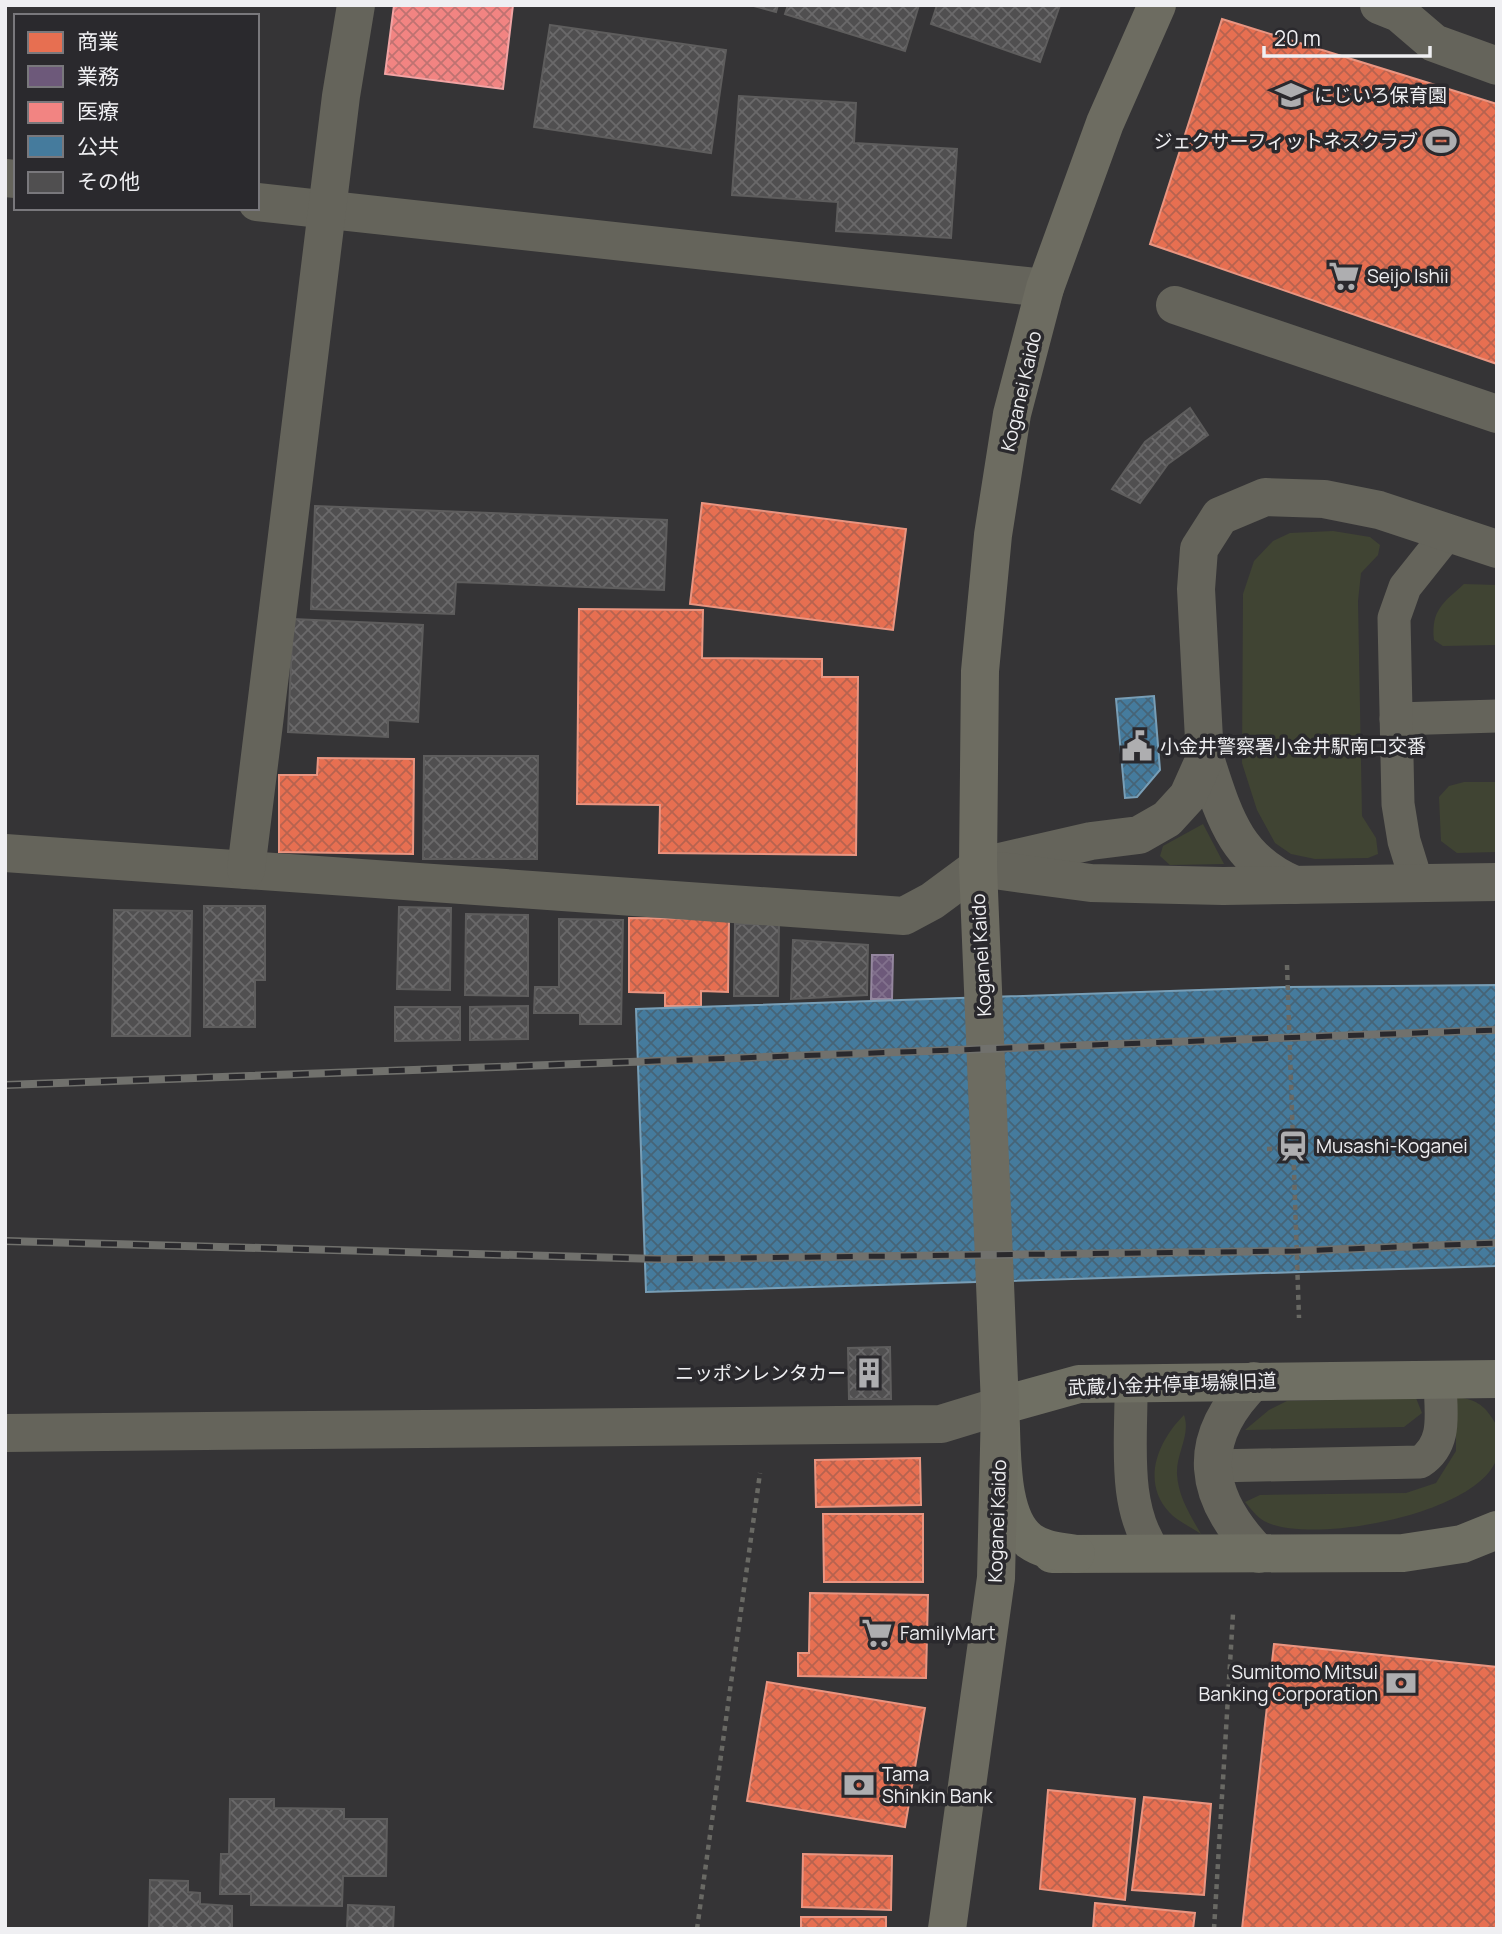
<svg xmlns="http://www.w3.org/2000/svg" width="1502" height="1934" font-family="Manrope,'Noto Sans JP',sans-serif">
<defs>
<pattern id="shops-cross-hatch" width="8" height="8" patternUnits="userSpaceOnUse" patternTransform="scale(1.75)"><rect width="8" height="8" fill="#e76f51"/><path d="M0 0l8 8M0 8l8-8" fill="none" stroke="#b7634f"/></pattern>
<pattern id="offices-cross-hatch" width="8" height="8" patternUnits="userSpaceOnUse" patternTransform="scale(1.75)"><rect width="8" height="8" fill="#6d597a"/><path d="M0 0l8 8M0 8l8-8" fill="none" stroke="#82718d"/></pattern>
<pattern id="health-cross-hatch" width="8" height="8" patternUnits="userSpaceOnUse" patternTransform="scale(1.75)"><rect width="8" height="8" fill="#f28482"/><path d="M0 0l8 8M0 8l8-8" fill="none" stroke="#bf7271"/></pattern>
<pattern id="public-cross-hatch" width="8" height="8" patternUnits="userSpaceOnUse" patternTransform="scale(1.75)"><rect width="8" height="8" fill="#457b9d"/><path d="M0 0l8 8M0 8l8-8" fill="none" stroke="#466477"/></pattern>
<pattern id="building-cross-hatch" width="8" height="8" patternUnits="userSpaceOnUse" patternTransform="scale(1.75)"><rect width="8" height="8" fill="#504f50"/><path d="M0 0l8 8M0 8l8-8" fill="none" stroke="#6a696a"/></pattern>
</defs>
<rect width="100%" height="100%" fill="#353436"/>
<!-- grass -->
<g fill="#404433">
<polygon points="1333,531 1370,537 1380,545 1378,555 1361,573 1358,601 1362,816 1376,838 1378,854 1368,858 1315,859 1291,854 1275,843 1257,810 1242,763 1243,594 1254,561 1273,541 1290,533"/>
<path d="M1464 584 1497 585V645L1443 646 1434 640C1431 610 1443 603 1464 584Z"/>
<polygon points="1464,782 1497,782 1497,852 1457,853 1441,841 1439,797 1449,786"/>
<polygon points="1203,824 1224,864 1170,865 1160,856 1163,846"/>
<path d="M1456 1397C1474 1399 1484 1404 1494 1421 1498 1427 1497 1434 1497 1441 1497 1446 1498 1453 1497 1457 1482 1514 1309 1546 1264 1521 1256 1516 1251 1509 1245 1502L1260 1495 1406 1493 1436 1483 1456 1451Z"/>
<polygon points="1416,1398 1422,1413 1404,1427 1245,1430 1269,1410 1287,1401"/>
<path d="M1184 1415C1191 1435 1176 1453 1177 1474 1178 1496 1190 1515 1201 1534 1191 1527 1177 1521 1169 1512 1141 1481 1158 1441 1184 1415Z"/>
</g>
<!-- shops -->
<g fill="url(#shops-cross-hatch)" stroke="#e99581" stroke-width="2">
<polygon points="1222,19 1497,104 1497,364 1150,244"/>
<polygon points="702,503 906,529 893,630 690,604"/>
<polygon points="579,609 703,610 702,658 822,659 822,677 858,677 856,855 659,853 660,805 577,804"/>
<polygon points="318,758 414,759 413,854 279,852 279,775 317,775"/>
<polygon points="629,918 729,919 728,992 701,991 701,1006 665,1006 665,993 629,992"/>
<polygon points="920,1458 921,1505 816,1507 815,1460"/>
<polygon points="823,1514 923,1514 923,1582 824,1582"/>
<polygon points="810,1593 928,1595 926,1678 798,1676 798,1653 809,1653"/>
<polygon points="1274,1644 1497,1667 1497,1929 1242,1929"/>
<polygon points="767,1682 925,1708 905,1827 747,1801"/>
<polygon points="1048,1790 1135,1799 1125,1900 1040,1889"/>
<polygon points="1144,1797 1211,1804 1204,1895 1132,1890"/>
<polygon points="803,1854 892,1856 891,1910 802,1907"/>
<polygon points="1095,1903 1195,1913 1193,1929 1093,1929"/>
<rect x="801" y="1917" width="85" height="12"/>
</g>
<!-- offices -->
<polygon fill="url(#offices-cross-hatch)" stroke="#94869e" stroke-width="2" points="872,955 893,955 892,999 871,999"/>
<!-- health -->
<polygon fill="url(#health-cross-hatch)" stroke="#f1a4a4" stroke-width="2" points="394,5 513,5 503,89 385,74"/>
<!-- public -->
<g fill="url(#public-cross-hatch)" stroke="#789eb6" stroke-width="2">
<polygon points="1154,696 1160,770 1137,797 1125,798 1116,699"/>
<polygon points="1497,985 1497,1266 646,1292 636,1009 1287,987"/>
</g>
<!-- building -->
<g fill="url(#building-cross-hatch)" stroke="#5e5d5d" stroke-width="2">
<polygon points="750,5 778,5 776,12"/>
<polygon points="788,5 919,5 905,51 785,14"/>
<polygon points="937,5 1060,5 1040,62 931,24"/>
<polygon points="550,25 726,50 711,153 534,127"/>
<polygon points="739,96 856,103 854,143 957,149 951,238 836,231 838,202 732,195"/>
<polygon points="1190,408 1208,435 1168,464 1140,503 1112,489 1145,442"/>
<polygon points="315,506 667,520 664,590 456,582 454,614 311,609"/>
<polygon points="293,619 423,625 418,722 388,720 388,737 288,732"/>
<polygon points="424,756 538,756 537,859 423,859"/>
<polygon points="204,906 265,906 265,980 255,980 255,1027 204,1027"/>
<polygon points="399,907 451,908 450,990 397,989"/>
<polygon points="114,910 192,911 190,1036 112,1036"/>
<polygon points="466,914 528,915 528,996 465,995"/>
<polygon points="559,919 623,920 621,1024 580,1024 580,1013 534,1013 535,987 559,987"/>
<polygon points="735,924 779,924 778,996 734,996"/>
<polygon points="793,940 868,945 867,995 791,999"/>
<polygon points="528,1006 528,1039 470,1040 470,1007"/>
<polygon points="395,1007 460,1007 460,1040 395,1041"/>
<polygon points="890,1347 891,1399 849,1399 848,1348"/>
<polygon points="230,1799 274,1799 274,1808 344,1809 344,1819 387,1819 386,1876 343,1876 342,1906 251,1905 251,1894 220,1894 221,1854 229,1854"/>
<polygon points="150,1880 188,1881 188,1892 200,1893 200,1904 232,1906 232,1929 149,1929"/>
<polygon points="348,1905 394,1907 393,1929 347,1929"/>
</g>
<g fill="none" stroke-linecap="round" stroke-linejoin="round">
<!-- path -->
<g stroke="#696964" stroke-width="4.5" stroke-dasharray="5 5" stroke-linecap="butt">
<polyline points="1287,965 1299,1318"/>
<polyline points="1267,1149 1293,1148"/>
<polyline points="697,1929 760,1473"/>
<polyline points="1214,1929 1233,1614"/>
</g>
<!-- lane -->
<g stroke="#65645b" stroke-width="33">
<polyline points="1396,719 1497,716"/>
<polyline points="1417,883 1404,841 1398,804 1394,618 1405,587 1448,533"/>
<path d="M1131 1383C1132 1439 1121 1507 1156 1554"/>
<path d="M1213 1466 1420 1462C1449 1443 1440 1410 1440 1379"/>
</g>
<!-- street -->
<g stroke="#65645b" stroke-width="38">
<polyline points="1379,5 1399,13 1434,43 1497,66"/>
<polyline points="5,178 16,179"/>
<polyline points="257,202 1045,288"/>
<polyline points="1175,305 1497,414"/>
<path d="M1205 758C1224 816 1235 860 1295 885"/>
<polyline points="5,853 904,916 932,901 978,867 1091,841 1139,835 1167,819 1188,796 1205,758 1196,589 1199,549 1220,516 1265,497 1324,499 1379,510 1497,549"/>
<polyline points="246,870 341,96 356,5"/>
<polyline points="1001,871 1091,883 1223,886 1497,882"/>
<path d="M1254 1381C1194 1440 1203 1497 1259 1554"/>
<polyline points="5,1433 941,1424 1000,1406"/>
</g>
<!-- secondary -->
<g stroke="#6f6f63" stroke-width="38">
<polyline points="1052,1554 1403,1553 1462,1544 1497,1530"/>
<path d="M1076 1554C1060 1551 1044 1551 1030 1541 997 1517 1003 1444 1000 1406L1079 1384 1497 1379"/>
</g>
<!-- primary -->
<polyline stroke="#6d6c61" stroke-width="38" points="947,1929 996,1578 1000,1406 978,867 980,671 993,535 1012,414 1045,288 1105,123 1157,5"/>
<!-- rail casing -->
<g stroke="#71716d" stroke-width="8">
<g id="rail">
<polyline points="5,1085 1497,1030"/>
<polyline points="5,1241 658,1259 1296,1251 1497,1243"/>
</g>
</g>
<!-- rail -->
<use href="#rail" stroke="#2a292d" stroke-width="5" stroke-dasharray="16" stroke-linecap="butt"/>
</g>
<!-- icons -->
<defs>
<g id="school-bare" transform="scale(2.415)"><path d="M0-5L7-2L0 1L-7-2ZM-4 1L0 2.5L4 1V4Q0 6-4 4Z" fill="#aeaeb0" stroke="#2a292d" stroke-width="2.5" paint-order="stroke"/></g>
<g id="stadium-bare" transform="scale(2.415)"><path d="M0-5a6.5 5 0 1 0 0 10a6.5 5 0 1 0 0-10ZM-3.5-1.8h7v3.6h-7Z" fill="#aeaeb0" stroke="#2a292d" stroke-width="2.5" paint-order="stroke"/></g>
<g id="supermarket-bare" transform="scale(2.415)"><path d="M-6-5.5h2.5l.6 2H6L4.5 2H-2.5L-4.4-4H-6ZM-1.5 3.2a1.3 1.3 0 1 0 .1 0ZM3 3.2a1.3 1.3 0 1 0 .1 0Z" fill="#aeaeb0" stroke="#2a292d" stroke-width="2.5" paint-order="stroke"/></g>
<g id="civic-bare" transform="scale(2.415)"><path d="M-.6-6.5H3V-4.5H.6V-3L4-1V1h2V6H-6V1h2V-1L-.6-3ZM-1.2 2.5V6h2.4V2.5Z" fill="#aeaeb0" stroke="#2a292d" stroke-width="2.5" paint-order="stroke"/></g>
<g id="station-bare" transform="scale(2.415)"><path d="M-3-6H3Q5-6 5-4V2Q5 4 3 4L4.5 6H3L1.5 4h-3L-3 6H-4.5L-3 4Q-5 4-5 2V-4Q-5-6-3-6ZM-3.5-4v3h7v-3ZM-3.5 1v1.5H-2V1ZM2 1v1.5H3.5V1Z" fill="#aeaeb0" stroke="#2a292d" stroke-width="2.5" paint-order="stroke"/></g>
<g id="building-bare" transform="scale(2.415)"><path d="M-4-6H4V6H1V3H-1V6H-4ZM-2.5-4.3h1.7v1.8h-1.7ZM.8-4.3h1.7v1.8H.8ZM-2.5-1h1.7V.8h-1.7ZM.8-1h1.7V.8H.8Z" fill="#aeaeb0" stroke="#2a292d" stroke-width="2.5" paint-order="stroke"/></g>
<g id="bank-bare" transform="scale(2.415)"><path d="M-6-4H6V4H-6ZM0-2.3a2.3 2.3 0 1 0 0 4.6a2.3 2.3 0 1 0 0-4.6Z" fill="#aeaeb0" stroke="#2a292d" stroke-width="2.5" paint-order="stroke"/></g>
</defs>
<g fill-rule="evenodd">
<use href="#school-bare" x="1291" y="95"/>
<use href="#stadium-bare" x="1441" y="141"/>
<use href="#supermarket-bare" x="1344" y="276"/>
<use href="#civic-bare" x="1137" y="746"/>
<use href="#station-bare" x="1293" y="1146"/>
<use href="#building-bare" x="869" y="1373"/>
<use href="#supermarket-bare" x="877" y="1633"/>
<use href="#bank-bare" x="1401" y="1683"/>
<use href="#bank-bare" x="859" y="1785"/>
</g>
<g text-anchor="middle" stroke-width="7" stroke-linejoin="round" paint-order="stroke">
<!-- poi labels -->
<g font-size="19" fill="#efeff2" stroke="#2a292d" text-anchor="start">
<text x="1314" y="102">にじいろ保育園</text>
<text x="1418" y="148" text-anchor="end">ジェクサーフィットネスクラブ</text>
<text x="1367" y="283">Seijo Ishii</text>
<text x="1160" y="753">小金井警察署小金井駅南口交番</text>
<text x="1316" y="1153">Musashi-Koganei</text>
<text x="846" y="1380" text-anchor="end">ニッポンレンタカー</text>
<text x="900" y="1640">FamilyMart</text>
<text x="1378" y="1679" text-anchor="end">Sumitomo Mitsui<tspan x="1378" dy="22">Banking Corporation</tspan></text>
<text x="882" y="1781">Tama<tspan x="882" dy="22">Shinkin Bank</tspan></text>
</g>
<!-- street labels -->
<g font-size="19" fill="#efeff2" stroke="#2a292d">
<text transform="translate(1021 391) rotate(-77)" y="7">Koganei Kaido</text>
<text transform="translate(981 955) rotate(-93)" y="7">Koganei Kaido</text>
<text transform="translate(1172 1384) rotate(-2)" y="7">武蔵小金井停車場線旧道</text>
<text transform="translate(997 1521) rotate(-88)" y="7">Koganei Kaido</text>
</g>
</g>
<!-- border -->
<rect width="1502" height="1934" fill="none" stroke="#efeff2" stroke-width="14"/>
<!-- legend -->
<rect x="14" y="14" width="245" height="196" fill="#2a292d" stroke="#79787c" stroke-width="2"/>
<rect x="28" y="32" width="35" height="21" fill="#e76f51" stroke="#79787c" stroke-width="2"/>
<text x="77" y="49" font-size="21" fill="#efeff2">商業</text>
<rect x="28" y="66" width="35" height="21" fill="#6d597a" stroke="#79787c" stroke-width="2"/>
<text x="77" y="84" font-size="21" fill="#efeff2">業務</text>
<rect x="28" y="102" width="35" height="21" fill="#f28482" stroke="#79787c" stroke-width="2"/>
<text x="77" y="119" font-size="21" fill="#efeff2">医療</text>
<rect x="28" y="136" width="35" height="21" fill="#457b9d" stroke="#79787c" stroke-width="2"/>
<text x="77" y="154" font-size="21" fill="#efeff2">公共</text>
<rect x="28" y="172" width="35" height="21" fill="#504f50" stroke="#79787c" stroke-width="2"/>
<text x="77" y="189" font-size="21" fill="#efeff2">その他</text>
<!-- scale -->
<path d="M1264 46v10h166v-10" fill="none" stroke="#efeff2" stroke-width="3.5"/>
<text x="1274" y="46" font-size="21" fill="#efeff2" stroke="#2a292d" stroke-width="5" paint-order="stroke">20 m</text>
</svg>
